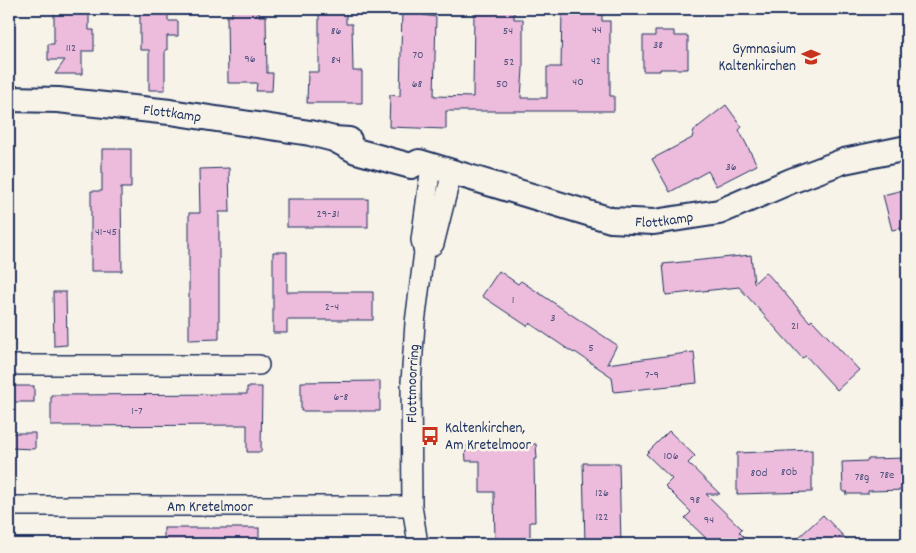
<svg xmlns="http://www.w3.org/2000/svg" width="916" height="553" font-family="Dekko,sans-serif">
<rect width="100%" height="100%" fill="#f7f3e8"/>
<filter id="ink" filterUnits="userSpaceOnUse"><feTurbulence type="fractalNoise" baseFrequency=".02" numOctaves="2"/><feDisplacementMap in="SourceGraphic" scale="10" xChannelSelector="R" yChannelSelector="G"/><feConvolveMatrix kernelMatrix="1 2 1 2 8 2 1 2 1" color-interpolation-filters="sRGB"/></filter>
<g filter="url(#ink)">
<!-- building -->
<g fill="#edbcdc" stroke="#1b2f5e">
<polygon points="54,9 89,9 89,30 94,30 94,51 82,51 82,74 55,74 65,60 48,60 48,44 54,44"/>
<polygon points="140,9 168,9 168,21 178,21 178,36 167,36 167,50 165,50 165,90 149,90 149,50 140,50"/>
<polygon points="232,9 259,9 259,16 266,16 267,73 273,73 272,91 256,91 257,83 228,83 227,16 232,16"/>
<polygon points="319,9 346,9 346,24 352,24 353,71 362,71 362,103 307,103 308,72 319,72"/>
<polygon points="402,9 423,9 423,15 436,17 434,96 473,97 474,9 514,9 514,19 523,19 523,69 521,98 547,98 547,67 561,67 562,9 602,9 602,21 610,21 610,96 614,96 614,111 446,111 446,129 389,127 390,95 400,96"/>
<polygon points="655,31 674,31 674,36 688,36 688,69 660,69 660,71 643,71 643,36 655,36"/>
<polygon points="726,105 742,127 739,130 757,165 716,186 708,171 670,192 652,159 692,138 694,130"/>
<polygon points="102,149 131,149 131,188 121,188 122,271 91,271 91,191 102,191"/>
<polygon points="229,168 230,212 219,212 219,339 189,340 189,213 200,213 199,169"/>
<polygon points="907,189 907,227 892,230 883,195"/>
<rect x="287" y="199" width="81" height="28"/>
<polygon points="273,252 287,252 287,292 373,292 373,320 287,320 287,333 273,333"/>
<polygon points="751,255 754,283 766,272 810,322 812,320 859,370 837,390 806,356 802,358 739,287 666,295 663,264"/>
<polygon points="499,271 518,284 521,281 617,345 607,364 694,352 697,383 614,392 612,377 575,352 574,353 566,348 529,323 527,326 482,296"/>
<polygon points="53,292 66,292 67,345 54,346"/>
<polygon points="380,381 380,411 301,411 301,382"/>
<rect x="9" y="386" width="25" height="16"/>
<polygon points="247,387 262,387 261,452 247,452 247,425 51,426 51,395 247,394"/>
<polygon points="669,431 695,456 688,463 720,494 706,494 742,529 739,532 751,544 712,544 685,518 691,512 665,486 672,479 646,454"/>
<polygon points="9,433 35,433 35,449 9,448"/>
<polygon points="536,444 537,459 534,459 535,522 530,522 530,544 495,544 494,492 480,492 480,461 466,461 465,446"/>
<polygon points="812,450 812,492 737,494 737,453"/>
<polygon points="907,458 907,490 868,491 868,494 845,494 848,492 843,492 842,462 868,461 868,459"/>
<polygon points="583,463 619,463 621,544 585,544"/>
<polygon points="823,515 851,544 805,544 798,538"/>
<rect x="164" y="528" width="95" height="16"/>
</g>
<g fill="none" stroke-linecap="round" stroke-linejoin="round">
<!-- minor casing -->
<g stroke="#1b2f5e" stroke-width="22">
<g id="minor">
<polyline points="424,252 434,244 452,172"/>
<polyline points="9,365 259,365"/>
<path id="s1" d="M9 506H412"/>
<path id="s2" d="M418 544 412 506 411 382 415 323 424 252 421 240 431 166"/>
</g>
</g>
<!-- tertiary casing -->
<g stroke="#1b2f5e" stroke-width="28">
<g id="tertiary">
<path id="s3" d="M9 99 58 100 170 112 310 133 334 139 349 140"/>
<path id="s4" d="M334 139 356 151 411 166 419 162 611 220 654 222 719 212 791 181 844 161 907 148"/>
</g>
</g>
<!-- minor -->
<use href="#minor" stroke="#f7f3e8" stroke-width="19"/>
<!-- tertiary -->
<use href="#tertiary" stroke="#f7f3e8" stroke-width="24"/>
</g>
</g>
<!-- icons -->
<defs>
<g id="school-bare" transform="scale(1.5)"><path d="M0-5L7-2L0 1L-7-2ZM-4 1L0 2.5L4 1V4Q0 6-4 4Z" fill="#c8321e" stroke="#f7f3e8" stroke-width="2.5" paint-order="stroke"/></g>
<g id="bus-bare" transform="scale(1.5)"><path d="M-5-6H5V4H4V6H2V4H-2V6H-4V4H-5ZM-3.5-4V0h7V-4ZM-3.5 1.2v1.5H-2V1.2ZM2 1.2v1.5H3.5V1.2Z" fill="#c8321e" stroke="#f7f3e8" stroke-width="2.5" paint-order="stroke"/></g>
</defs>
<g fill-rule="evenodd">
<use href="#school-bare" x="811" y="57"/>
<use href="#bus-bare" x="430" y="436"/>
</g>
<g text-anchor="middle" stroke-width="5" stroke-linejoin="round" paint-order="stroke">
<!-- number labels -->
<g font-size="12" fill="#50527e">
<text x="597" y="33">44</text>
<text x="336" y="34">86</text>
<text x="508" y="34">54</text>
<text x="658" y="48">38</text>
<text x="71" y="51">112</text>
<text x="418" y="58">70</text>
<text x="250" y="62">96</text>
<text x="336" y="63">84</text>
<text x="596" y="64">42</text>
<text x="509" y="65">52</text>
<text x="578" y="85">40</text>
<text x="417" y="87">68</text>
<text x="502" y="87">50</text>
<text x="731" y="170">36</text>
<text x="328" y="217">29-31</text>
<text x="106" y="235">41-45</text>
<text x="513" y="303">1</text>
<text x="332" y="310">2-4</text>
<text x="553" y="321">3</text>
<text x="795" y="329">21</text>
<text x="591" y="351">5</text>
<text x="652" y="378">7-9</text>
<text x="341" y="400">6-8</text>
<text x="137" y="414">1-7</text>
<text x="671" y="459">106</text>
<text x="789" y="475">80b</text>
<text x="759" y="476">80d</text>
<text x="887" y="478">78e</text>
<text x="862" y="480">78g</text>
<text x="602" y="496">126</text>
<text x="695" y="503">98</text>
<text x="602" y="520">122</text>
<text x="709" y="523">94</text>
</g>
<!-- poi labels -->
<g font-size="15" fill="#1b2f5e" stroke="#f7f3e8" text-anchor="end">
<text x="796" y="53">Gymnasium<tspan x="796" dy="17">Kaltenkirchen</tspan></text>
<text x="445" y="432" text-anchor="start">Kaltenkirchen,<tspan x="445" dy="17">Am Kretelmoor</tspan></text>
</g>
<!-- street labels -->
<g font-size="15" fill="#1b2f5e" stroke="#f7f3e8">
<text dy="5" stroke="none"><textPath href="#s3" startOffset="164">Flottkamp</textPath></text>
<text dy="5" stroke="none"><textPath href="#s4" startOffset="345">Flottkamp</textPath></text>
<text dy="5" stroke="none"><textPath href="#s2" startOffset="161">Flottmoorring</textPath></text>
<text dy="5" stroke="none"><textPath href="#s1" startOffset="201">Am Kretelmoor</textPath></text>
</g>
</g>
<!-- margin -->
<rect width="916" height="553" fill="none" stroke="#f7f3e8" stroke-width="30"/>
<rect x="15" y="15" width="886" height="523" fill="none" stroke="#1b2f5e" stroke-width="2" filter="url(#ink)"/>
</svg>
